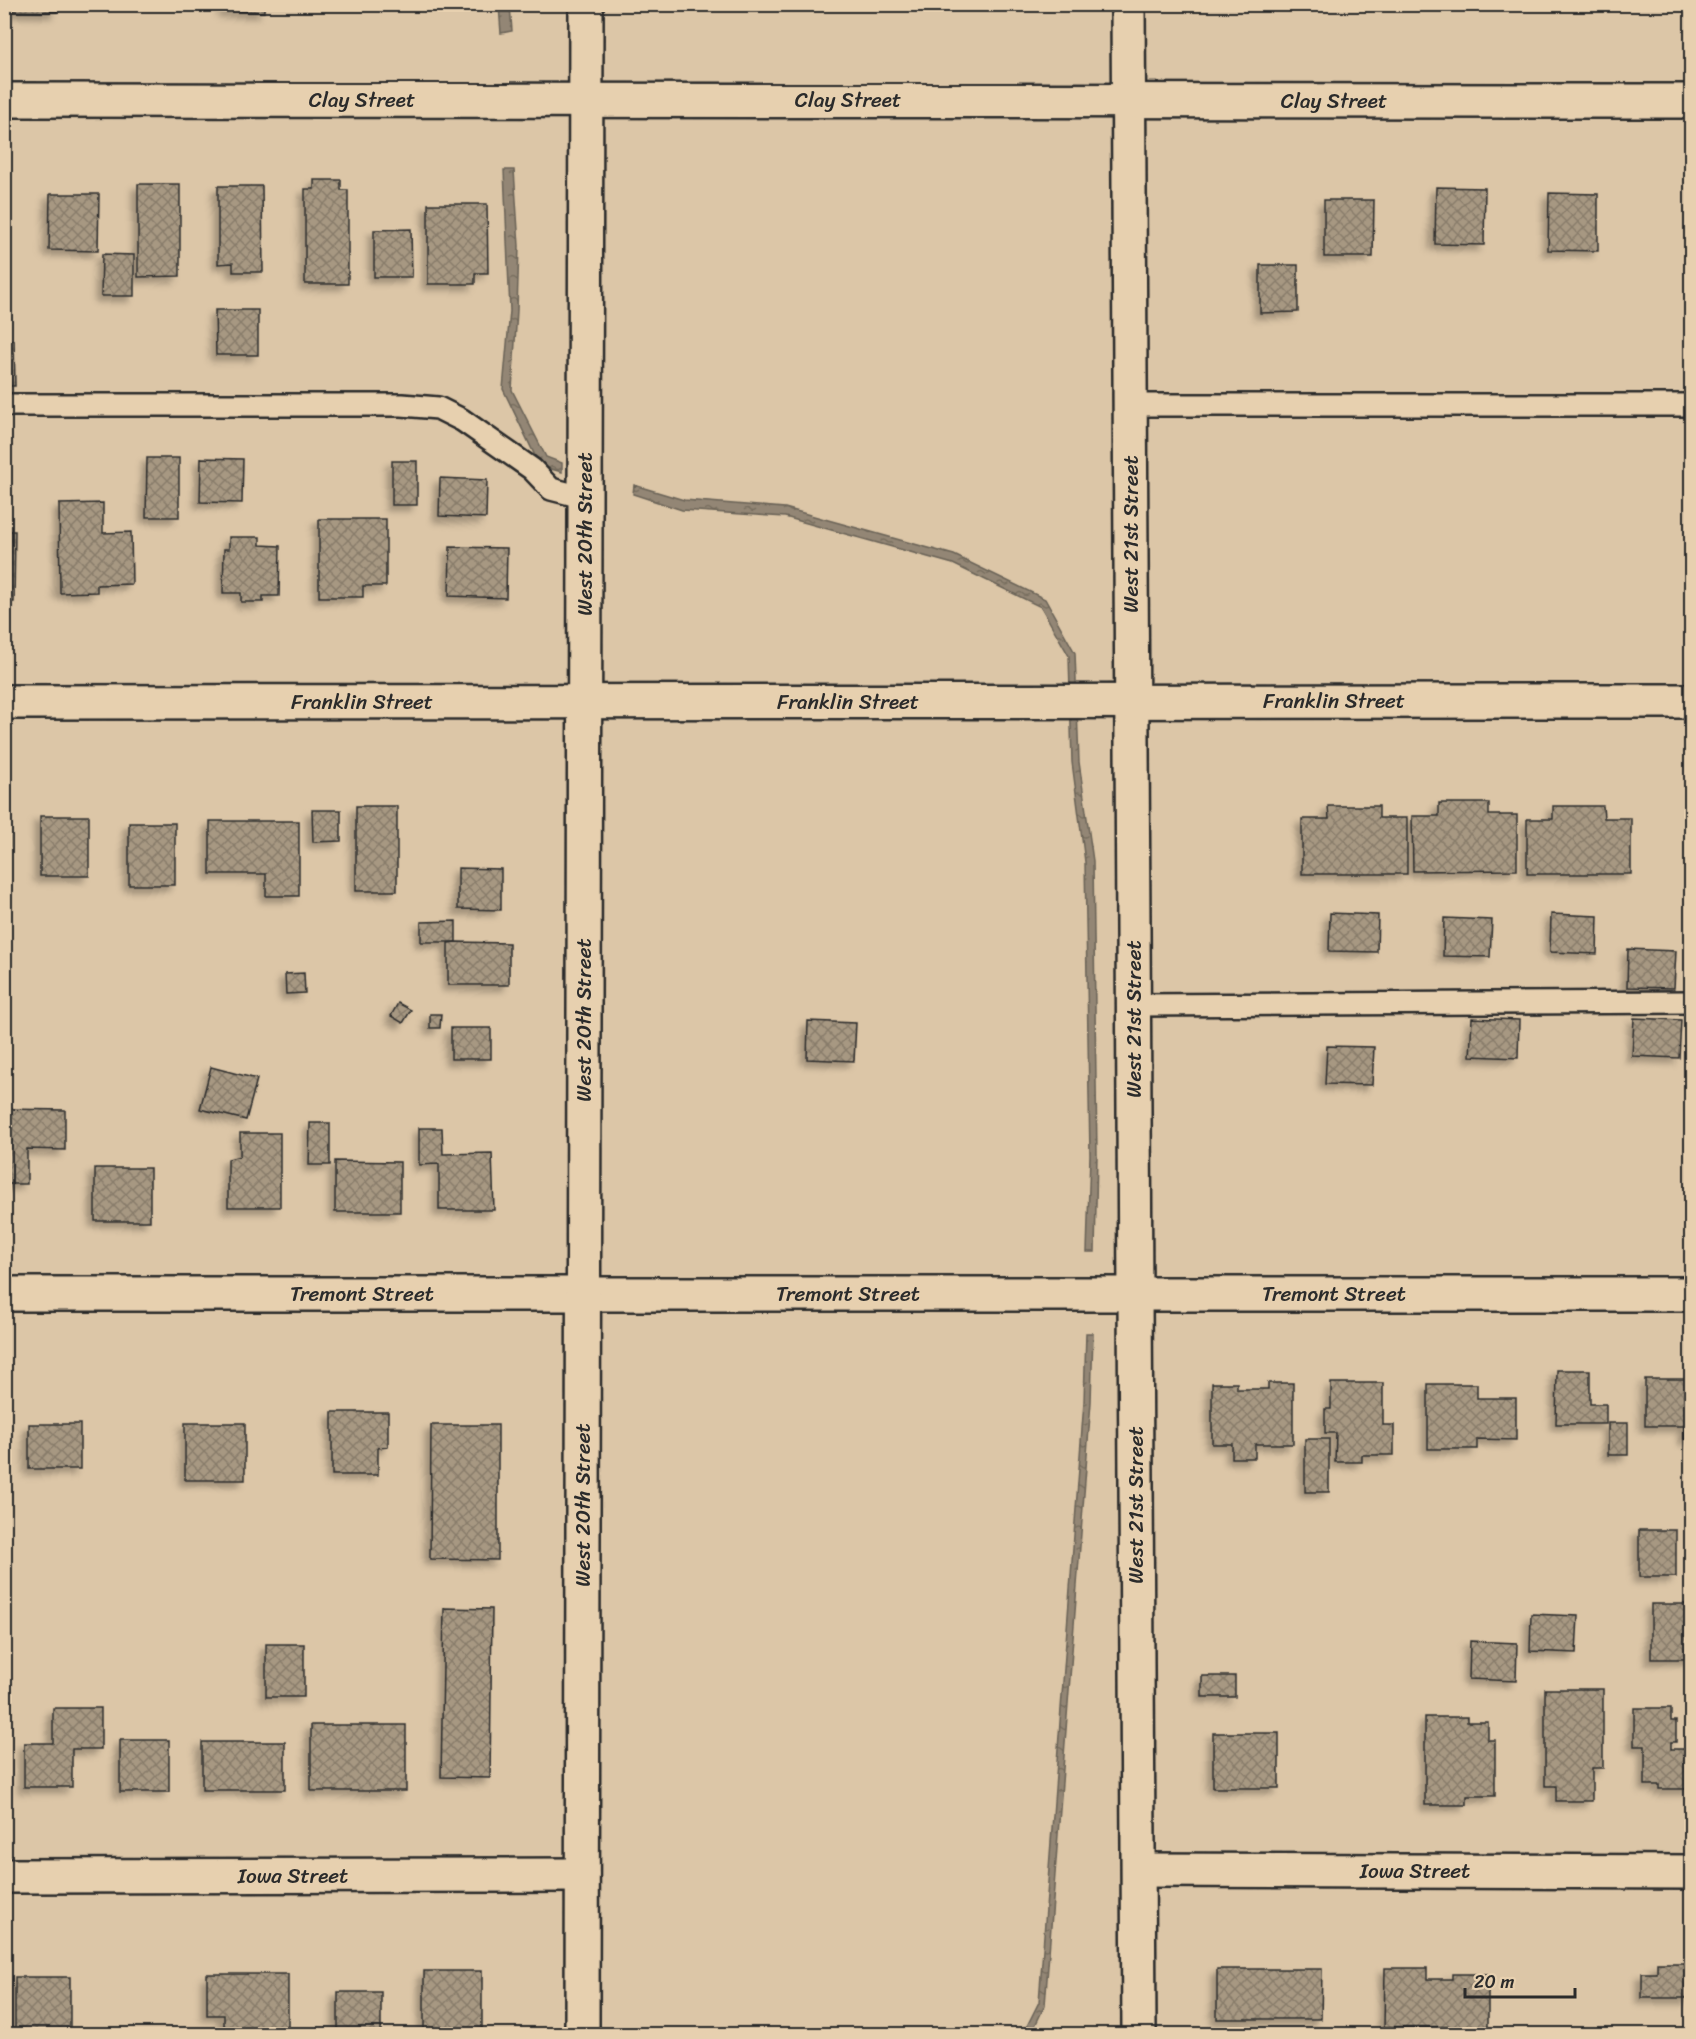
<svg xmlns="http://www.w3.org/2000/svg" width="1696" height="2039" font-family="Sriracha,sans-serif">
<defs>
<pattern id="water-ripples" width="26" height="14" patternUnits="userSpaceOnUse" patternTransform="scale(1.5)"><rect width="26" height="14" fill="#938674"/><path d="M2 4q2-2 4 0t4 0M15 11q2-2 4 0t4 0" fill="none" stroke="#786e5f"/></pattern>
<pattern id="building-cross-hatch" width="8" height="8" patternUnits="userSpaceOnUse" patternTransform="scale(1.5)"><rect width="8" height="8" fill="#a79882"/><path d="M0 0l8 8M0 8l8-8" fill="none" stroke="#887c6b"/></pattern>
<filter id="shadow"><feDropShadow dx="-5.5" dy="5.5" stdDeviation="3" flood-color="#0004"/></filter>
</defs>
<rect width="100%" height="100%" fill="#dcc6a7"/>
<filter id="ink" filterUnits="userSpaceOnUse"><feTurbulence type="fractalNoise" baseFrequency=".0167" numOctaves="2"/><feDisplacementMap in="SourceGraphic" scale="12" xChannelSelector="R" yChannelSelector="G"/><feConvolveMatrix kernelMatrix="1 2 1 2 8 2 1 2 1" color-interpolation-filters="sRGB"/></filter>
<g filter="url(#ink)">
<!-- water -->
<g fill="url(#water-ripples)" stroke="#696257" stroke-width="1.5">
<polygon points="499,5 510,5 512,31 501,33"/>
<polygon points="504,170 514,170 519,246 517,310 512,390 546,457 562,463 562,472 540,466 503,389 510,311"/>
<polygon points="634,485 684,500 785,508 954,555 1045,599 1075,653 1079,762 1093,861 1097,1155 1095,1252 1087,1252 1090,1155 1085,862 1072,762 1069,656 1041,607 953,564 785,517 682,510 633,494"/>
<polygon points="1086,1333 1093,1333 1091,1402 1045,2005 1031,2034 1023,2034 1039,2002 1084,1402"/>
</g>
<!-- building -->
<g fill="url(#building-cross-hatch)" stroke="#2b2b2b" stroke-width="1.5" filter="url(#shadow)">
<polygon points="4,4 57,4 57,12 4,11"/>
<polygon points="224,4 264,4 264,12 224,11"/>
<polygon points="314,180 341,180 341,190 348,190 348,284 305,284 305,189 314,189"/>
<polygon points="138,184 180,184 180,276 138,277"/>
<polygon points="218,186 262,186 263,272 233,272 233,263 218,264"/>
<polygon points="1436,187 1485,188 1484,245 1435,244"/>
<polygon points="1549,193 1598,194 1598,251 1548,250"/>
<polygon points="50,194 99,194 98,251 49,250"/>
<polygon points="1324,200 1374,200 1373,257 1324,257"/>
<polygon points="428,204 487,204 488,273 475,273 475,284 428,284"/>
<polygon points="411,229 412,277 374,277 374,230"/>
<polygon points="102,254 134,255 134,296 101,296"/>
<polygon points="1260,265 1298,265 1298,312 1260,313"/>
<polygon points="215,310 258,310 258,355 216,355"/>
<polygon points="4,340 14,340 15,386 4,386"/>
<polygon points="147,458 179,458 179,517 146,517"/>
<polygon points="201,458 243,459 242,503 200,502"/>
<rect x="392" y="461" width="25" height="44"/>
<polygon points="440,478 487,480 486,518 439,516"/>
<polygon points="103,503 103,533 131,532 132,584 97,585 97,592 60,593 59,504"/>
<polygon points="319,519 386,519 386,586 363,586 363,597 319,597"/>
<polygon points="4,531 15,531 14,602 4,602"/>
<polygon points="229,537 260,537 260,545 280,546 279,596 263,596 263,602 241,602 241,593 223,593 224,549 229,549"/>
<polygon points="450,547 507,548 506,598 449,596"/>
<polygon points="1439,803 1489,803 1489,815 1517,815 1517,870 1413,871 1412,816 1439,816"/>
<rect x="356" y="806" width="41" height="85"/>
<polygon points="1328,806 1379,806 1379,818 1407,818 1407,874 1302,874 1302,819 1329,819"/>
<polygon points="1553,806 1603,806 1604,818 1631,818 1631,874 1527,874 1527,819 1553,819"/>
<polygon points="312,810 341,810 341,841 313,842"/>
<rect x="40" y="816" width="49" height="60"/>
<rect x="4" y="821" width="5" height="53"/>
<polygon points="210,821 299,821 299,896 266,896 266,874 210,874"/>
<rect x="129" y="823" width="46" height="62"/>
<polygon points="458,868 501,869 501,910 458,909"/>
<polygon points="1330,913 1378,915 1377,952 1329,951"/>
<polygon points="1551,914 1598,916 1597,954 1550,952"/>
<polygon points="1444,918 1492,920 1490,957 1443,956"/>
<polygon points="456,921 456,942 421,942 421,922"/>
<polygon points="456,942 509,943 509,985 448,985 448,943"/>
<polygon points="1628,949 1676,951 1674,988 1627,987"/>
<polygon points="304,973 305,993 286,994 285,974"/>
<polygon points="398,1003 411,1010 403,1023 391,1016"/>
<polygon points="430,1014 441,1014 440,1028 430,1028"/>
<polygon points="1472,1018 1519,1020 1518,1058 1470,1056"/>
<polygon points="1634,1018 1681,1020 1679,1058 1632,1056"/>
<polygon points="808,1021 856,1023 854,1061 807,1059"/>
<rect x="451" y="1028" width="40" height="31"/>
<polygon points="1327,1046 1374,1047 1372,1085 1325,1084"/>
<polygon points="211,1067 257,1079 246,1120 200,1109"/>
<polygon points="4,1109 65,1110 65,1150 27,1149 27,1184 4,1184"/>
<polygon points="310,1123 330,1123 330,1165 309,1165"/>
<polygon points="419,1128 442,1128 443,1154 492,1153 494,1210 439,1210 439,1164 419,1165"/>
<polygon points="240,1133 280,1133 280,1207 228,1207 228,1159 240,1156"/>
<polygon points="335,1161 400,1162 400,1212 335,1212"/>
<rect x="95" y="1168" width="55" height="53"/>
<polygon points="1557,1370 1590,1370 1590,1404 1606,1404 1606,1424 1556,1424"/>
<polygon points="1645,1379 1692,1379 1692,1439 1684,1439 1684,1426 1645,1426"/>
<polygon points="1212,1383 1237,1383 1237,1389 1268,1389 1268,1383 1293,1383 1293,1444 1255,1444 1255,1458 1232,1458 1232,1444 1212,1444"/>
<polygon points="1331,1383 1383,1383 1383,1425 1394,1425 1394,1455 1362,1455 1362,1462 1335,1462 1336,1433 1325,1433 1325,1409 1331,1409"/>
<polygon points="1428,1384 1477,1384 1477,1398 1516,1398 1516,1440 1477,1439 1477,1449 1428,1449"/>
<polygon points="332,1412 388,1412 388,1447 378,1448 378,1475 332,1475"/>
<rect x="185" y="1423" width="60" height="57"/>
<rect x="1608" y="1423" width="20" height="32"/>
<rect x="29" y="1424" width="51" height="45"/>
<polygon points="431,1425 498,1425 498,1560 430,1559"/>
<rect x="1305" y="1439" width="24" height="53"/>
<rect x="1639" y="1530" width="37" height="47"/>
<rect x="1651" y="1604" width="41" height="55"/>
<polygon points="444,1608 492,1609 490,1778 441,1777"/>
<polygon points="1531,1614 1578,1616 1576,1653 1530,1651"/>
<polygon points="1470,1641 1517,1643 1516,1681 1469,1679"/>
<rect x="266" y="1644" width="38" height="53"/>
<rect x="1202" y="1676" width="33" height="21"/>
<polygon points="1545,1689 1603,1689 1603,1768 1592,1768 1592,1801 1556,1801 1556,1786 1545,1786"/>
<polygon points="53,1708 101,1708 101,1749 72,1749 72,1787 24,1787 24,1743 53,1743"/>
<polygon points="1634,1708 1671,1708 1671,1721 1676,1721 1676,1742 1671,1742 1671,1749 1692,1749 1692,1789 1659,1789 1659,1785 1645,1785 1645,1746 1634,1746"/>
<polygon points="1425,1717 1467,1717 1467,1722 1488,1722 1488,1740 1495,1740 1495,1796 1467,1796 1467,1805 1425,1805"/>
<rect x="311" y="1725" width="95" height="66"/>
<rect x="1213" y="1733" width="66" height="55"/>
<rect x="120" y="1740" width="49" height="52"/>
<rect x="202" y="1742" width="83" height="48"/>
<polygon points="1657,1963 1692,1963 1692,1998 1642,1998 1642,1973 1657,1973"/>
<polygon points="1385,1968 1427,1968 1427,1979 1452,1979 1452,1974 1488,1974 1488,2027 1384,2027"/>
<polygon points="1217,1969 1322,1969 1321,2019 1217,2019"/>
<rect x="424" y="1971" width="58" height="63"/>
<polygon points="207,1974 288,1974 288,2034 224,2034 224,2015 207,2015"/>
<rect x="15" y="1977" width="55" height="57"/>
<rect x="338" y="1992" width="43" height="42"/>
<polygon points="173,2031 192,2032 192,2034 173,2034"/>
</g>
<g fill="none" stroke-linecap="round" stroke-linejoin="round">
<!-- lane casing -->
<g stroke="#2b2b2b" stroke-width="26">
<g id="lane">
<polyline points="4,405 402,405 438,408 462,420 532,469 551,489 586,498"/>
<polyline points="1130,405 1692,405"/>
<polyline points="1134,1005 1692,1002"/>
</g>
</g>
<!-- street casing -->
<g stroke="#2b2b2b" stroke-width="38">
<g id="street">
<polyline points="1128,4 1139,2034"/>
<polyline points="4,100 1692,101"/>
<polyline points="4,702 1692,701"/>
<polyline points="4,1294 1692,1294"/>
<polyline points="1139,1870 1692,1872"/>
<polyline points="4,1876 582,1875"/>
<polyline points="582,2034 586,4"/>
</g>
</g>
<!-- lane -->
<use href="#lane" stroke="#e7d0af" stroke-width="21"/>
<!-- street -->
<use href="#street" stroke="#e7d0af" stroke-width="33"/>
</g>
</g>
<g text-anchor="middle" stroke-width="4.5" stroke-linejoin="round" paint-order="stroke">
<!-- street labels -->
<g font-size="21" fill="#2b2b2b" stroke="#e7d0af">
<text x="362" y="107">Clay Street</text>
<text x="848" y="107">Clay Street</text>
<text x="1334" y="108">Clay Street</text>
<text transform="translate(585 534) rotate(-90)" y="7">West 20th Street</text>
<text transform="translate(1131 534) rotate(-90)" y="7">West 21st Street</text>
<text x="1334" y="708">Franklin Street</text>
<text x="362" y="709">Franklin Street</text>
<text x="848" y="709">Franklin Street</text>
<text transform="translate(1134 1019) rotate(-90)" y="7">West 21st Street</text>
<text transform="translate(584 1020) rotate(-90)" y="7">West 20th Street</text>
<text x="362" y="1301">Tremont Street</text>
<text x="848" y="1301">Tremont Street</text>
<text x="1334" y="1301">Tremont Street</text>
<text transform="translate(583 1505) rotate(-90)" y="7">West 20th Street</text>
<text transform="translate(1136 1505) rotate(-90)" y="7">West 21st Street</text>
<text x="1415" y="1878">Iowa Street</text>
<text x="293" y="1883">Iowa Street</text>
</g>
</g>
<!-- margin -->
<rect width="1696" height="2039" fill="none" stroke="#e7d0af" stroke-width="24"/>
<rect x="12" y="12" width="1672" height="2015" fill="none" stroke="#2b2b2b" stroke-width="2" filter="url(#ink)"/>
<!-- scale -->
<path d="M1465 1988v9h110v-9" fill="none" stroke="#2b2b2b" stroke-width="3"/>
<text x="1474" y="1988" font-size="18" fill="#2b2b2b" stroke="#e7d0af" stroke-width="4.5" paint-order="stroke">20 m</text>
</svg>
